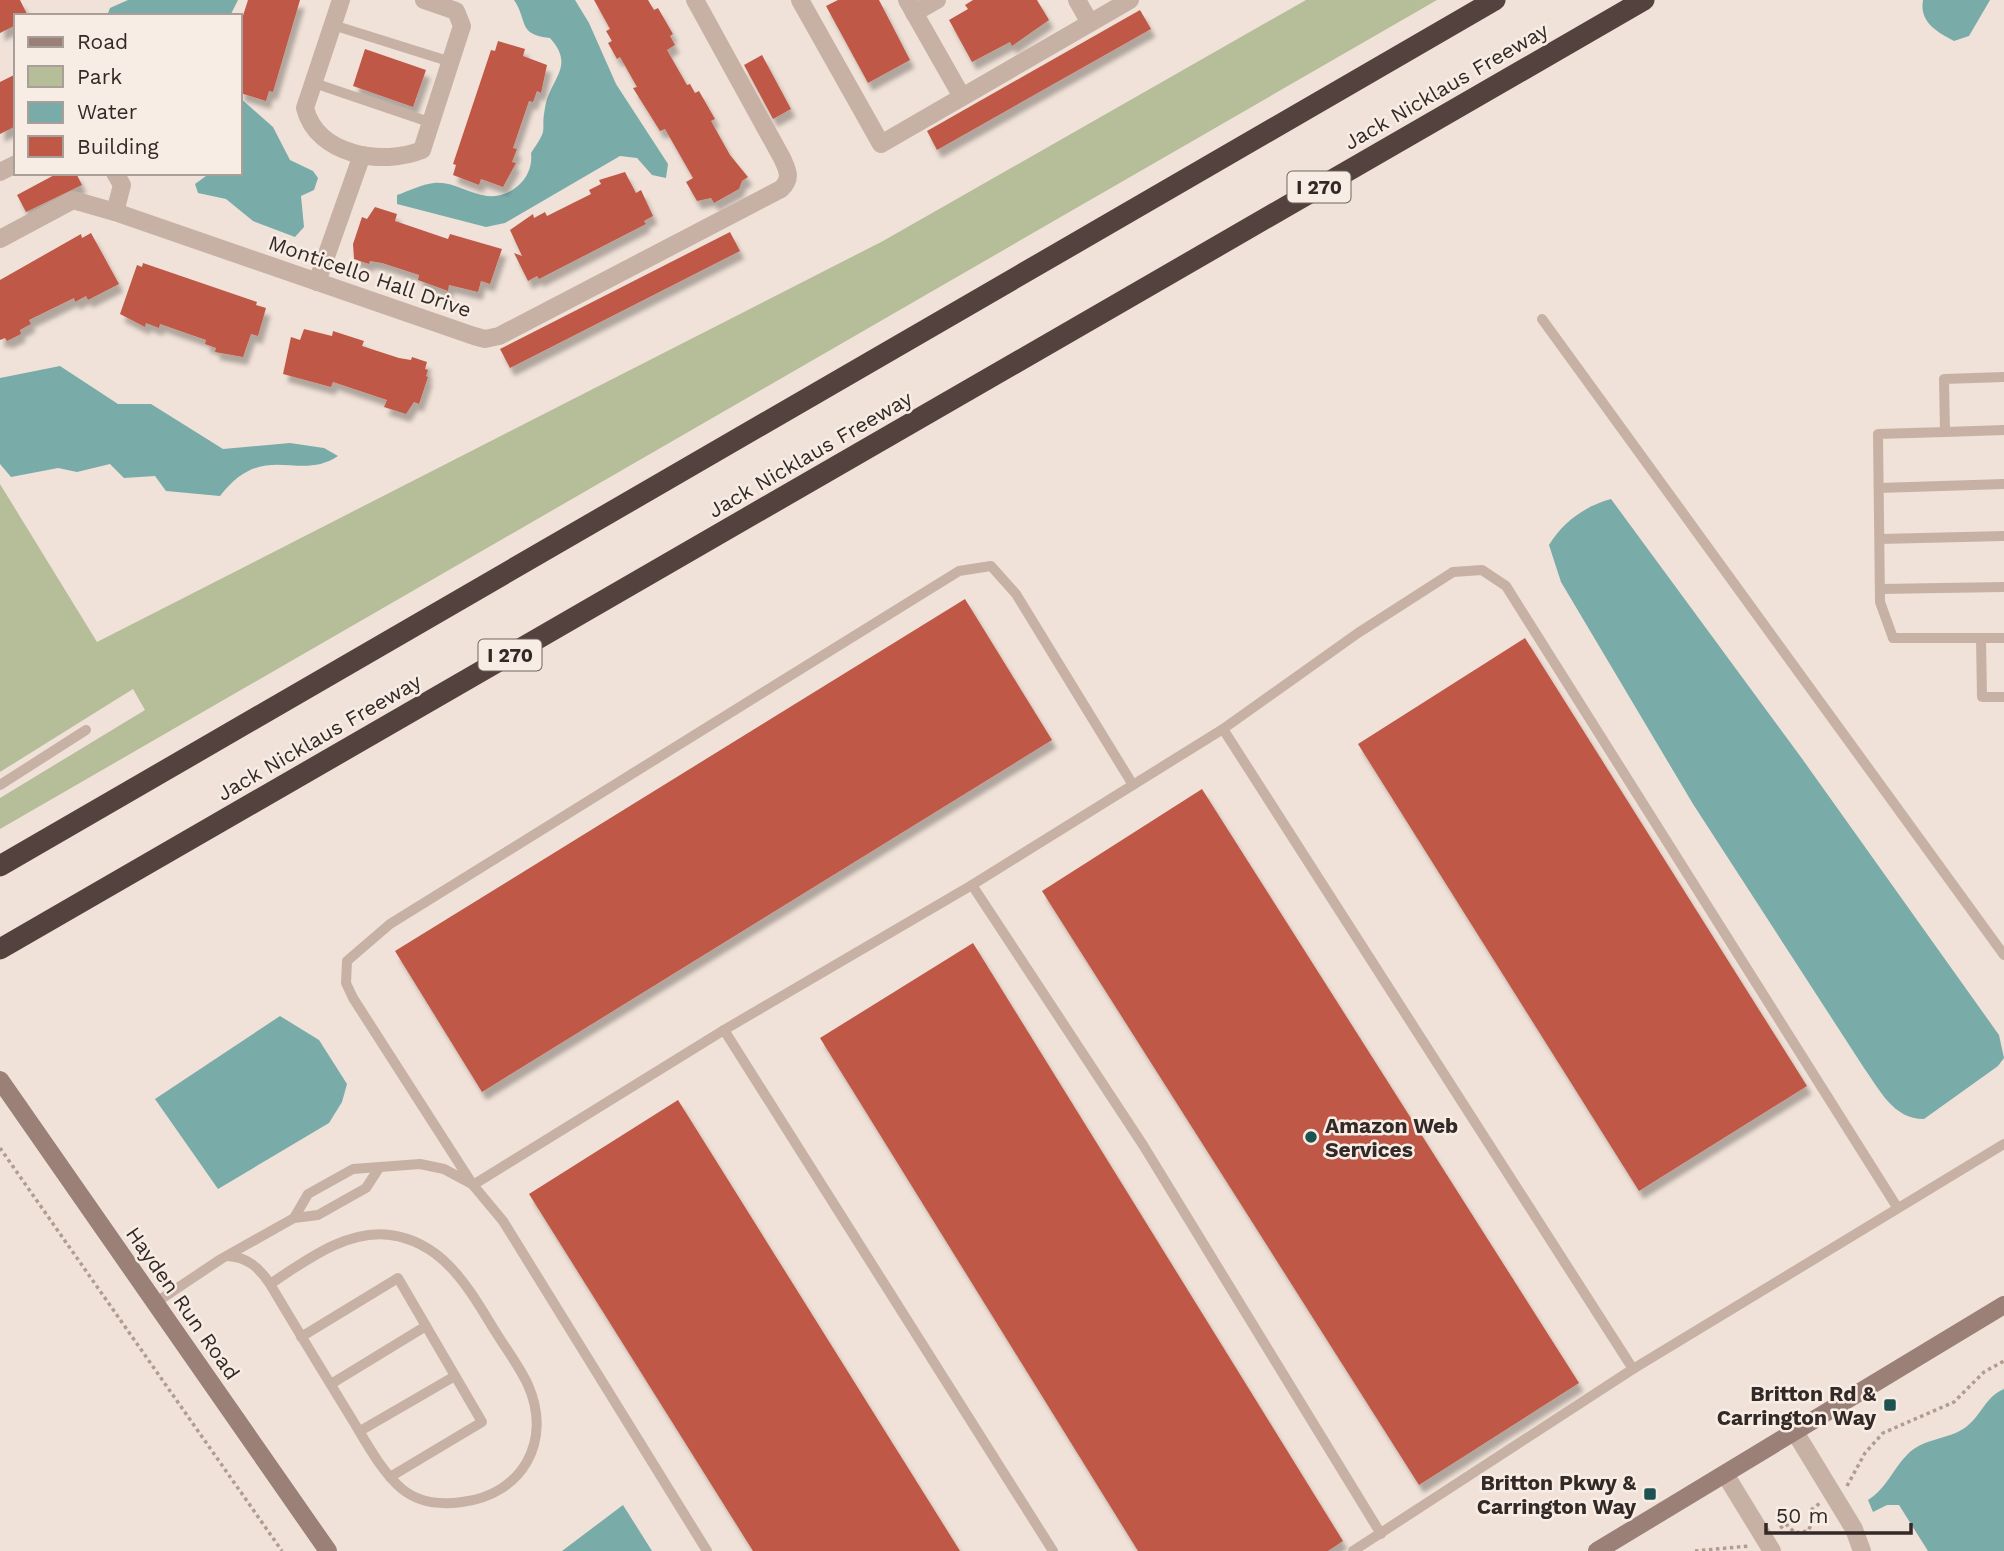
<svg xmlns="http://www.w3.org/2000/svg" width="2004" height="1551" font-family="'Work Sans',sans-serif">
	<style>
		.green { fill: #b5be99 }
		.water { fill: #79aba9 }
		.building { fill: #c05846; filter: url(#shadow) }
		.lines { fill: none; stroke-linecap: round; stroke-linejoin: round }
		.path { stroke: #b29b8f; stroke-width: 3.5; stroke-dasharray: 3.5 3.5; stroke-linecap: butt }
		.service { stroke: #c7b1a5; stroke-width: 10 }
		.minor { stroke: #c7b1a5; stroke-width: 18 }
		.secondary { stroke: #9a8077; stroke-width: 18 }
		.motorway { stroke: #53423d; stroke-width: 21 }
		.poi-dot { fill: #1e5251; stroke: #f8ede4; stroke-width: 2.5 }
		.labels { text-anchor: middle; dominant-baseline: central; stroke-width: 5; stroke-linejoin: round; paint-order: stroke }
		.shield { fill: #f8ede4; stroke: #6e645f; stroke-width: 2 }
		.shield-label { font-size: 19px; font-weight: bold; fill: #332926 }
		.street-label { font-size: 21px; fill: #332926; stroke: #f8ede4 }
		.poi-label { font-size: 21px; font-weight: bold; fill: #332926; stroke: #f8ede4; text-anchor: end }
	</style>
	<defs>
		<filter id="shadow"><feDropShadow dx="4.5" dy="8" stdDeviation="2" flood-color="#0004"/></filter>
	</defs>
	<rect width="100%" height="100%" fill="#f0e2d8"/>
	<path class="green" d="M 1306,0 L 1437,0 L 0,829 L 0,798 L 145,710 L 133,689 L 0,772 L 0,484 L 97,642 L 883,241 Z"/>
	<g class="water">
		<path d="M 128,0 L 238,0 L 230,16 L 107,16 L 110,8 Z"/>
		<path d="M 514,0 L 575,0 L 589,23 L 616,84 L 668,164 L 666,178 L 652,175 L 637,158 L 620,156 L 505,223 L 486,227 L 397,204 L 397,195 C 409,191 422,184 434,183 C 453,181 469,194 487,196 C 513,198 534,177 531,153 C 550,126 540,134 545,108 C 550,78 576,67 550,38 C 517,35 528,20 514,0 Z"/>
		<path d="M 1923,0 L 1990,0 L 1969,36 L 1954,41 C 1937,32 1919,22 1923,0 Z"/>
		<path d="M 240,98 L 273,127 L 290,160 L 313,171 L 318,178 L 314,190 L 301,196 L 304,227 L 295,237 L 253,221 L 226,199 L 198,193 L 195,184 L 210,173 L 240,173 Z"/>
		<path d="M 60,366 L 118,404 L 151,404 L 223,449 L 290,443 L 324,448 L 338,456 C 298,483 264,439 220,496 L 166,491 L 155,476 L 124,478 L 110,464 L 77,472 L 58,468 L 11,477 L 0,464 L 0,378 Z"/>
		<path d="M 1611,499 L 1803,760 L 1999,1035 L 2004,1058 L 1998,1066 L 1924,1119 C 1893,1119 1880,1090 1864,1068 L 1693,804 L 1561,582 L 1549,545 C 1563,522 1585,506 1611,499 Z"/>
		<path d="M 280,1016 L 319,1040 L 347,1084 L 342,1102 L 329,1123 L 218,1189 L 155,1099 Z"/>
		<path d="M 2004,1389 L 2004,1551 L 1928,1551 L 1899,1505 L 1887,1505 L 1873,1512 L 1868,1500 C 1887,1488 1892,1470 1907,1455 C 1922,1438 1949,1440 1966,1427 C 1981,1416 1986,1396 2004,1389 Z"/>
		<path d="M 623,1505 L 652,1551 L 562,1551 Z"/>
	</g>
	<g class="building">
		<path d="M 0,0 L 20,0 L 27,14 L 16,16 L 16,25 L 0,33 Z"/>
		<path d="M 248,0 L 300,0 L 273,92 L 269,91 L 266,101 L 240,93 L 240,25 Z"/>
		<path d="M 594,0 L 648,0 L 654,10 L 658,8 L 673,34 L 670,36 L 675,45 L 667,50 L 687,85 L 690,84 L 695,93 L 699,91 L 715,119 L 711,121 L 730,155 L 748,177 L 742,181 L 739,189 L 714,203 L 711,198 L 697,201 L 686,182 L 693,178 L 665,129 L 660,131 L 633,88 L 637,87 L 620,57 L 617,59 L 608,43 L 612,41 L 606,31 L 610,29 Z"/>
		<path d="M 838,0 L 879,0 L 910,60 L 868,83 L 826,6 Z"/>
		<path d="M 973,0 L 1037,0 L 1049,20 L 1012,46 L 1010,42 L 972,62 L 949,20 L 968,9 L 965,5 Z"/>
		<path d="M 1140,10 L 1151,29 L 937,150 L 927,131 Z"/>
		<path d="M 498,41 L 525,49 L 523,56 L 547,65 L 541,93 L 537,91 L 533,102 L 529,101 L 513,148 L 517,149 L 512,162 L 516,163 L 503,187 L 481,179 L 479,185 L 453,175 L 456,165 L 453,164 L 491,50 L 495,51 Z"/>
		<path d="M 365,49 L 426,70 L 413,107 L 353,86 Z"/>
		<path d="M 762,55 L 791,109 L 773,119 L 744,65 Z"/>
		<path d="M 16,74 L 16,126 L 0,134 L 0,82 Z"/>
		<path d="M 625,172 L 636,193 L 641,190 L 653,216 L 644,221 L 646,224 L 539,279 L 537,276 L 528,281 L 514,253 L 522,256 L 510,230 L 533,214 L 534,218 L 545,212 L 547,216 L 591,194 L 589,190 L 601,184 L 599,180 Z"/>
		<path d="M 58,173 L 76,173 L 82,185 L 26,212 L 17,195 Z"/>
		<path d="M 375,207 L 397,214 L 395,221 L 448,239 L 450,234 L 502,249 L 490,284 L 481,281 L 478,292 L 449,285 L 448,291 L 418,280 L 419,275 L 382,263 L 370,261 L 369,264 L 354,259 L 353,244 L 362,217 L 367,219 Z"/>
		<path d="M 730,232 L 740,251 L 510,368 L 500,349 Z"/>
		<path d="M 91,233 L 119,284 L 88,300 L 86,296 L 75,302 L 74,298 L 29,320 L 31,324 L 20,330 L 21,334 L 7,341 L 5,338 L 0,340 L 0,280 L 81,234 L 82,238 Z"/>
		<path d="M 143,263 L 257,302 L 256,305 L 266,308 L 258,336 L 251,334 L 243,357 L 215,352 L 216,348 L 205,344 L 206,340 L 160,324 L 159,328 L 146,323 L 145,327 L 120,314 L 137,265 L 142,267 Z"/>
		<path d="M 304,329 L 332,336 L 333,331 L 364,341 L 362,346 L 399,358 L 411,360 L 412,357 L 427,362 L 425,369 L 428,370 L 426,376 L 428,377 L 419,404 L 414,402 L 406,414 L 384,407 L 387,400 L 333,382 L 331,387 L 283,374 L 291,337 L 300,340 Z"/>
		<path d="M 965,599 L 1052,740 L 482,1092 L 395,951 Z"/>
		<path d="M 1525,638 L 1807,1086 L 1639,1191 L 1358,744 Z"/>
		<path d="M 1202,789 L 1579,1383 L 1419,1485 L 1042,891 Z"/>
		<path d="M 973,943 L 1343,1541 L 1328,1551 L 1138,1551 L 820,1038 Z"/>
		<path d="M 678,1100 L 960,1551 L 753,1551 L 529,1194 Z"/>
	</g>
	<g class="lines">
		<g class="path">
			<path d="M 0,1148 L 282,1551"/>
			<path d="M 1847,1486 L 1865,1453 L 1883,1433 L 1954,1402 L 1984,1372 L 2004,1361"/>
			<path d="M 1780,1528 L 1786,1524 L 1795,1533 L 1808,1531 L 1814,1519 L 1811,1510 L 1820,1503"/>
			<path d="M 1695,1551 L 1749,1546"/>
		</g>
		<g class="service">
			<path d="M 333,25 L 451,62"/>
			<path d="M 314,83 L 432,123"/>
			<path d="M 1542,319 L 2004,955"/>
			<path d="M 2004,377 L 1944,379 L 1945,432 L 1878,434 L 1880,602 L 1893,638 L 2004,638"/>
			<path d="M 1945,432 L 2004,430"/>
			<path d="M 1879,488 L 2004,484"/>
			<path d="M 1880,539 L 2004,536"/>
			<path d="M 1880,589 L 2004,587"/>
			<path d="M 1981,638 L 1982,697 L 2004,697"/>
			<path d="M 1223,729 L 1358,633 L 1453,572 L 1482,570 L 1506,586 L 1897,1207"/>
			<path d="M 0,785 L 86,730"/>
			<path d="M 972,885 L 1223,729 L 1633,1369"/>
			<path d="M 724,1030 L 972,885 L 1143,1145 L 1381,1534"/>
			<path d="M 473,1185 L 724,1030 L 1053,1551"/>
			<path d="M 294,1218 L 308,1194 L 353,1169 L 420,1164 L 444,1169 L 472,1184"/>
			<path d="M 227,1256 C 247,1257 259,1267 270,1284 C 296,1328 323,1372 350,1416 C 365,1440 380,1470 402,1489 C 419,1503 441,1505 462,1502 C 522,1495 553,1441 528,1385 C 520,1367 506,1349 495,1331 C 469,1289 444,1242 390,1235 C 346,1229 304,1262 270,1284"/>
			<path d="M 155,1303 L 221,1259 L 294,1218 L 318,1215 L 366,1188 L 379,1168"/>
			<path d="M 301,1337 L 398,1278 L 482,1422 L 390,1477"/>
			<path d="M 331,1384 L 426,1326"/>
			<path d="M 360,1431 L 455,1376"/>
			<path d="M 707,1551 L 503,1221 L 473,1185 L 353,998 L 346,983 L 347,961 L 390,924 L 959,571 L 991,566 L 1016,594 L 1133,785"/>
			<path d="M 1353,1551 L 1633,1369 L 2004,1144"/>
		</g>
		<g class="minor">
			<path d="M 341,0 L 305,108 C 317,156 383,166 422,150 L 462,26 L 456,11 L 424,0"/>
			<path d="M 800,0 L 881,144 L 1130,0"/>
			<path d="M 907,0 L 961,95"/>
			<path d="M 1077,0 L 1090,23"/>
			<path d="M 914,13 L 937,0"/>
			<path d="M 0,172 L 16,164"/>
			<path d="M 115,173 L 122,185 L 115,212 L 474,336 L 485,339 L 499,336 L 781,189 C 792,178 788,171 782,158 L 695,0"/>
			<path d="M 0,239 L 73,200 L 115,212"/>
			<path d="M 317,282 L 362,155"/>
			<path d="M 1795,1432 L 1854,1529 L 1862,1551"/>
			<path d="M 1725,1474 L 1772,1551"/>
		</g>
		<g class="secondary">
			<path d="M 0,1080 L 328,1551"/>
			<path d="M 1597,1551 L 2004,1305"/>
		</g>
		<g class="motorway">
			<path d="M 0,866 L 1495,0"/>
			<path d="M 0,949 L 1644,0"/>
		</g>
	</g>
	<g class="poi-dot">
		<circle cx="1311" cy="1137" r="7"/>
		<rect x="1883" y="1398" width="14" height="14" rx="3.5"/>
		<rect x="1643" y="1487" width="14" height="14" rx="3.5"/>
	</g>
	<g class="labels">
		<g class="shield">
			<rect x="1287.5" y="171.5" width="63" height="31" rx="5"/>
			<rect x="478.5" y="639.5" width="63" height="31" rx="5"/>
		</g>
		<g class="shield-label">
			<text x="1319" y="187">I 270</text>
			<text x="510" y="655">I 270</text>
		</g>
		<g class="street-label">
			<text transform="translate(1446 86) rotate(-30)">Jack Nicklaus Freeway</text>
			<text transform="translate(370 276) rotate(19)">Monticello Hall Drive</text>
			<text transform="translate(810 454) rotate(-30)">Jack Nicklaus Freeway</text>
			<text transform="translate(319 737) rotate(-30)">Jack Nicklaus Freeway</text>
			<text transform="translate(183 1303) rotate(55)">Hayden Run Road</text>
		</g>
		<g class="poi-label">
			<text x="1325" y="1125" text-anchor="start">Amazon Web<tspan x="1325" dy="24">Services</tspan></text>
			<text x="1876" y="1393">Britton Rd &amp;<tspan x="1876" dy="24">Carrington Way</tspan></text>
			<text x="1636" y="1482">Britton Pkwy &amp;<tspan x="1636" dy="24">Carrington Way</tspan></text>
		</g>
	</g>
	<rect x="14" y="14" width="228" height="161" fill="#f8ede4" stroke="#a99f98" stroke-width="2"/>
	<rect x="28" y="37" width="35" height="10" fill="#9a8077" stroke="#a99f98" stroke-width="2"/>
	<text x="77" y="49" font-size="21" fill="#332926">Road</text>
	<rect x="28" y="66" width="35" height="21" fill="#b5be99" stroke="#a99f98" stroke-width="2"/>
	<text x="77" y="84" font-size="21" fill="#332926">Park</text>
	<rect x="28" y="102" width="35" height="21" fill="#79aba9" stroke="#a99f98" stroke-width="2"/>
	<text x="77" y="119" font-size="21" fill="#332926">Water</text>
	<rect x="28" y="136" width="35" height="21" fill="#c05846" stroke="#a99f98" stroke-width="2"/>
	<text x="77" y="154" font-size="21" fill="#332926">Building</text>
	<path d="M1766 1523v10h145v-10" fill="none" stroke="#332926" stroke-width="3.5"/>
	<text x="1776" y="1523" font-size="21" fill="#332926" stroke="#f8ede4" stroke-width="5" paint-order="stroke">50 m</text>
</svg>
